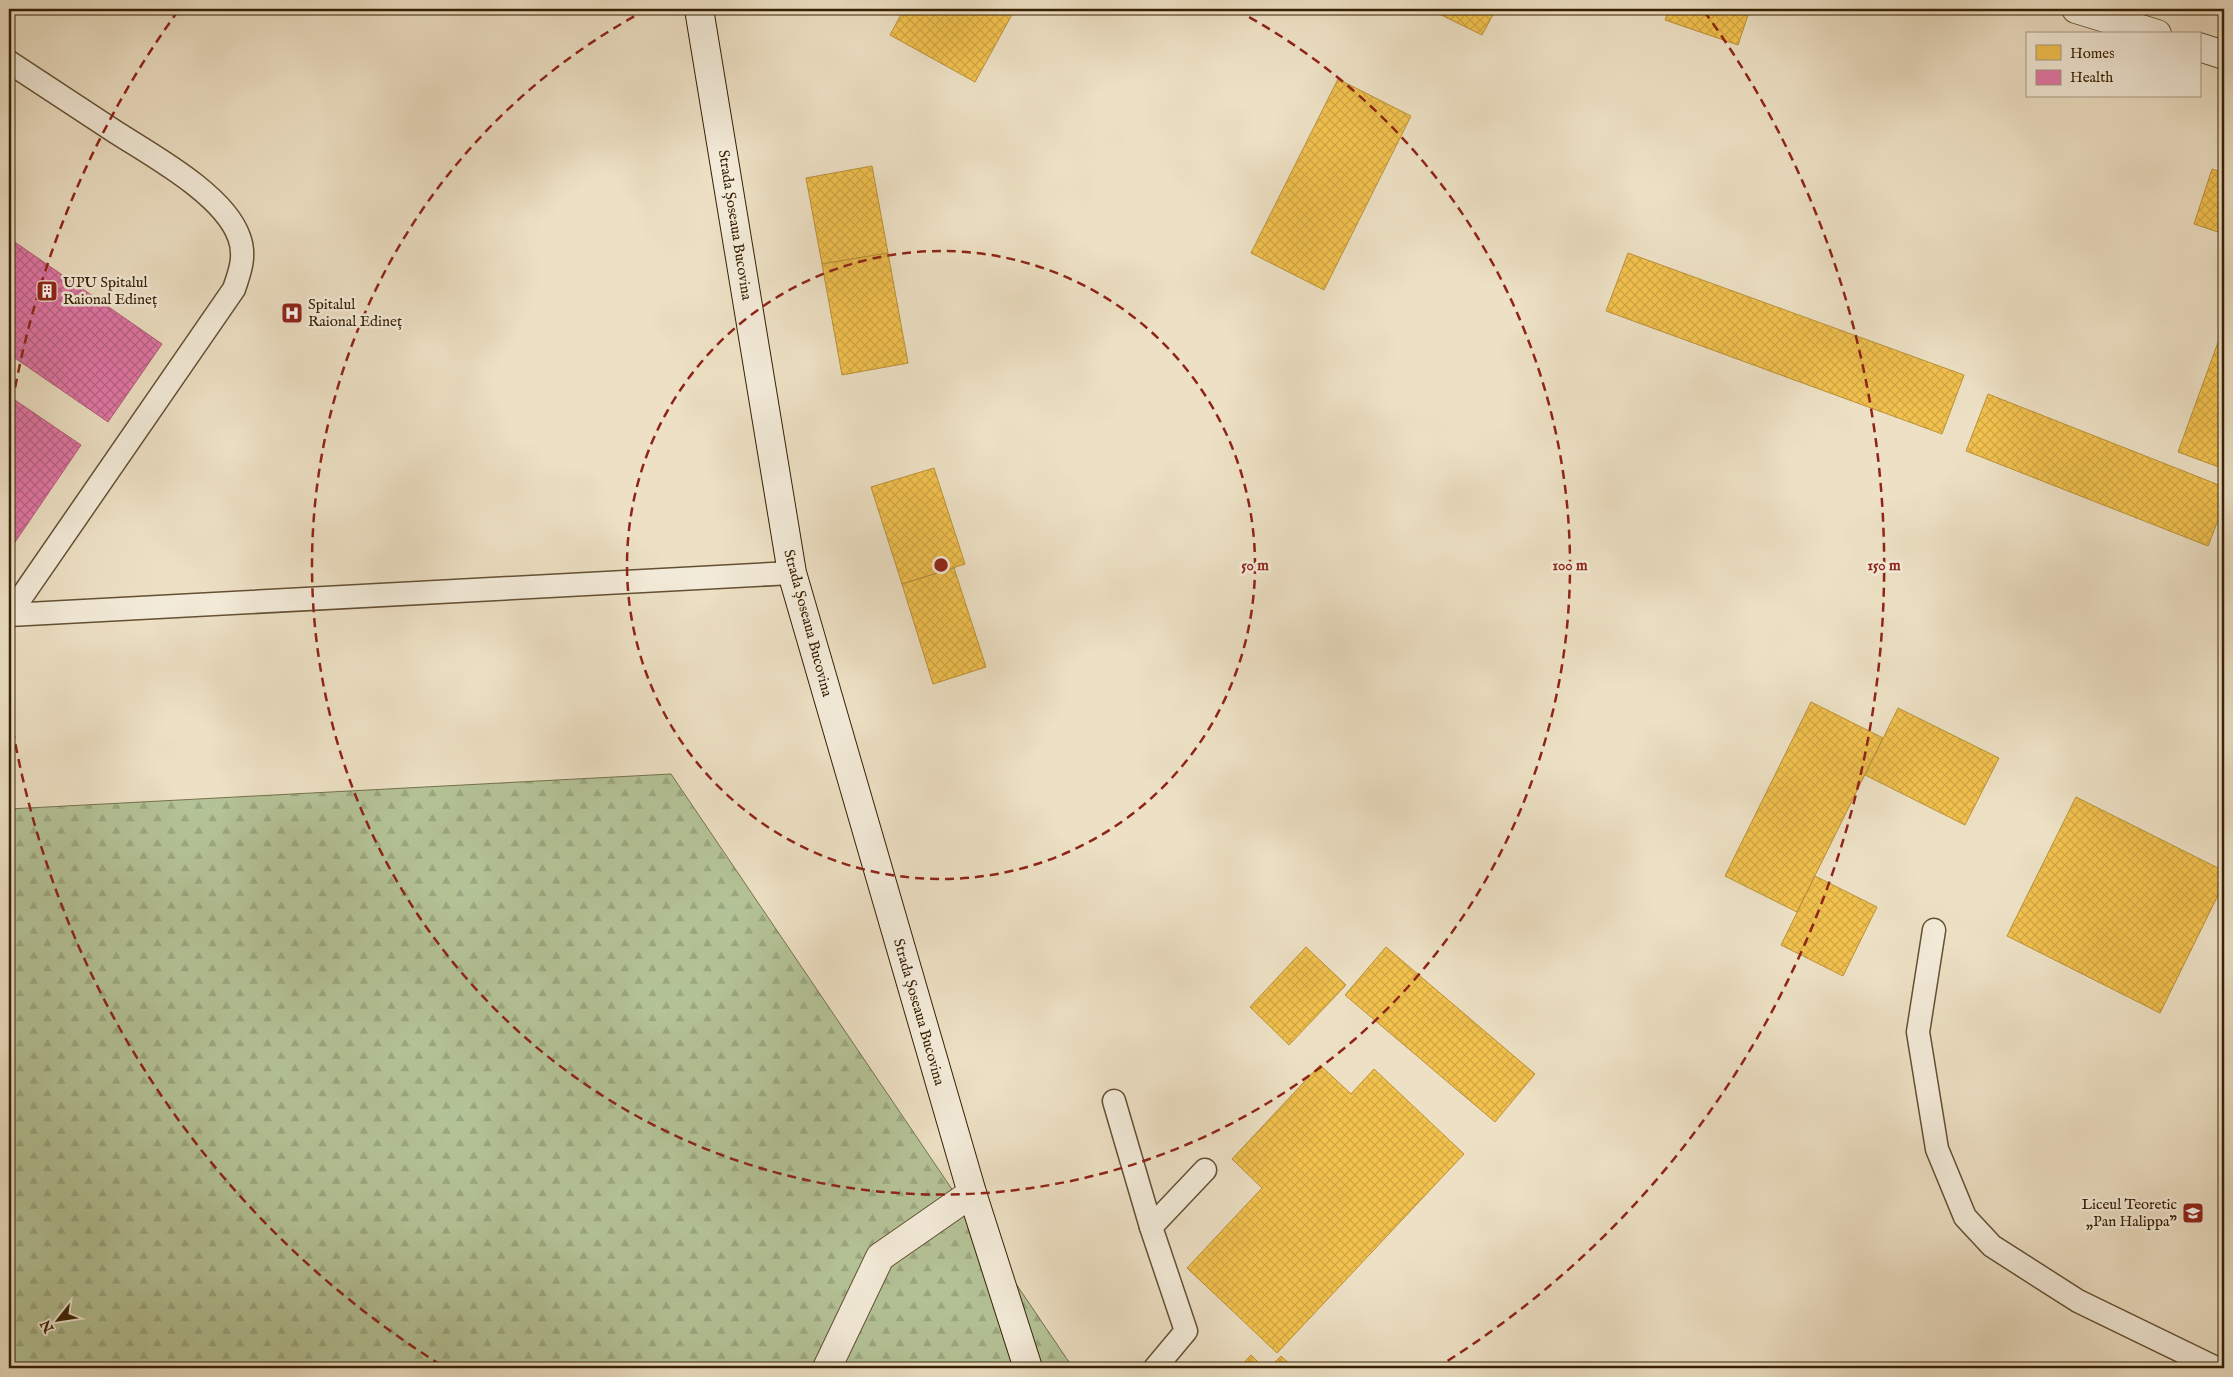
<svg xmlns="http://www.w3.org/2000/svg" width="2233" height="1377" font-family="'IM FELL English',serif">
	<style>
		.forest { fill: url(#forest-firs); stroke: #75724d }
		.homes { fill: url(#homes-cross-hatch); stroke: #ba9138 }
		.health { fill: url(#health-cross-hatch); stroke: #af5d76 }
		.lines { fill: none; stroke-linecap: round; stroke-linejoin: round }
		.lane-casing { stroke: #645033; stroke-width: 25 }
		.street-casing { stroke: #645033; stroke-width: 30 }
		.secondary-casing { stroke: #362003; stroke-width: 30 }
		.lane { stroke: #f3ebd9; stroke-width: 22 }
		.street { stroke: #f3ebd9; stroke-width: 28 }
		.secondary { stroke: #f3ebd9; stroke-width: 28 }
		.ring { fill: none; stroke: #8f2418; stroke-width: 2.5; stroke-dasharray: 9 6 }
		.labels { text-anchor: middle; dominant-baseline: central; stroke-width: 5; stroke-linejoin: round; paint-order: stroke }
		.street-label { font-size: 15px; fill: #362003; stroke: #f3ebd9 }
		.poi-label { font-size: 15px; fill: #362003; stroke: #f3ebd9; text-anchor: start }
		.centre { fill: #8f2418; stroke: #f3ebd9; stroke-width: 2.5 }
		.ring-label { font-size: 15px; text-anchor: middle; font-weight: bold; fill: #8f2418; stroke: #f3ebd9; stroke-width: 5; stroke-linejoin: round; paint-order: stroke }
	</style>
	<defs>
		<pattern id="forest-firs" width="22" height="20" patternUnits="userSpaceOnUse" patternTransform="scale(1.25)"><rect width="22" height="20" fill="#b4c397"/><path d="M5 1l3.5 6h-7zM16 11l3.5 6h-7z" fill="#9ba780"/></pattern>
		<pattern id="homes-cross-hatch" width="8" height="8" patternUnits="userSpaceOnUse" patternTransform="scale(1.25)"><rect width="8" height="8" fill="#f2c14e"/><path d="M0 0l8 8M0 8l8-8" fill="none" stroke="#d0a642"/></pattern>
		<pattern id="health-cross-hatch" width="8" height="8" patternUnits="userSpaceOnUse" patternTransform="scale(1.25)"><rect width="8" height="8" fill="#e377a8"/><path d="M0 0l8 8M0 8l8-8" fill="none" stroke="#b96187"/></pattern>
	</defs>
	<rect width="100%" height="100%" fill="#ede0c4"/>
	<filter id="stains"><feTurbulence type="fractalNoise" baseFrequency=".004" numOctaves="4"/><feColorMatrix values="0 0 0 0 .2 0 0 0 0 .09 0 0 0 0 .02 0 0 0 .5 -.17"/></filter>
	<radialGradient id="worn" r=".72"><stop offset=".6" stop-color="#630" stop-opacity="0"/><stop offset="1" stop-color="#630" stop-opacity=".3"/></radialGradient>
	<path class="forest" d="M 671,774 L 1073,1368 L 9,1368 L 9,809 Z"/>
	<g class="homes">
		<path d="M 904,9 L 1015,9 L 975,82 L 890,35 Z"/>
		<path d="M 1429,9 L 1496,9 L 1482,35 Z"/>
		<path d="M 1669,9 L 1750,9 L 1738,45 L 1665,20 Z"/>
		<path d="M 1338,79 L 1411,116 L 1324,290 L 1251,253 Z"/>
		<path d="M 872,166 L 888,253 L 822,264 L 806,178 Z"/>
		<path d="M 2212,169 L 2224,173 L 2224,234 L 2194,224 Z"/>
		<path d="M 888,253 L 908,363 L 842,375 L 822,264 Z"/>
		<path d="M 1628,253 L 1964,375 L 1942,434 L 1606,311 Z"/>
		<path d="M 2224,326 L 2224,469 L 2178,452 Z"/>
		<path d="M 1988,394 L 2224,487 L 2224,505 L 2208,546 L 1966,451 Z"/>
		<path d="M 934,468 L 965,564 L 902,584 L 871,487 Z"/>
		<path d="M 954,568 L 986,667 L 933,684 L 902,584 Z"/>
		<path d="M 1811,702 L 1883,738 L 1797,912 L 1725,876 Z"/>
		<path d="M 1898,708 L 1999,758 L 1965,825 L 1865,775 Z"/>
		<path d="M 2076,797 L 2224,871 L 2224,883 L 2160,1013 L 2007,936 Z"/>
		<path d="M 1815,876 L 1877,907 L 1843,976 L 1781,945 Z"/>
		<path d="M 1306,947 L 1346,985 L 1289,1045 L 1250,1007 Z"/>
		<path d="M 1386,947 L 1535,1074 L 1495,1122 L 1345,995 Z"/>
		<path d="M 1320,1065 L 1351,1094 L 1374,1069 L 1464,1154 L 1277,1353 L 1187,1268 L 1262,1188 L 1232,1159 Z"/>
		<path d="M 1251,1355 L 1264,1368 L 1239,1368 Z"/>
		<path d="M 1281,1356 L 1294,1368 L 1269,1368 Z"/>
	</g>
	<g class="health">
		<path d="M 9,238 L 162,344 L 108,422 L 9,354 Z"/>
		<path d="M 9,396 L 81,445 L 9,551 Z"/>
	</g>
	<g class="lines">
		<g class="lane-casing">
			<g id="lane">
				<path d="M 9,62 C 44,85 79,108 114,131 C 151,155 224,194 239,237 C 246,255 240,272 234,289 L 9,615"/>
				<path d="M 9,615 L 792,573"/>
				<path d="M 1934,930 L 1918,1032 L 1937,1149 L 1965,1217 L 1992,1246 L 2078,1301 L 2216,1368"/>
				<path d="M 1114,1101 L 1151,1227"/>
				<path d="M 1155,1368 L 1186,1331 L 1151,1227 L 1205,1170"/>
			</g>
		</g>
		<g class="street-casing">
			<g id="street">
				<path d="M 2076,9 L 2157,34"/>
				<path d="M 2199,47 L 2224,55"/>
				<path d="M 827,1368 L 880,1257 L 972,1193"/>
			</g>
		</g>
		<g class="secondary-casing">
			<path id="secondary" d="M 699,9 L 792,573 L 972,1193 L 1028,1368"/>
		</g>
		<use href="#lane" class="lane"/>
		<use href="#street" class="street"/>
		<use href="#secondary" class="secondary"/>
	</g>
	<g class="ring">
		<circle cx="941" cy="565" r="314"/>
		<path d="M1236 10A629 629 0 1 1 646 10"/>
		<path d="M441 1365A943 943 0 0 1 10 713M10 417A943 943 0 0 1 178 11M1704 11A943 943 0 0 1 1441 1365"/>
	</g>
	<defs>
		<g id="building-square" transform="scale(1.125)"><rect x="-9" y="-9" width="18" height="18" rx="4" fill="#8f2418" stroke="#f3ebd9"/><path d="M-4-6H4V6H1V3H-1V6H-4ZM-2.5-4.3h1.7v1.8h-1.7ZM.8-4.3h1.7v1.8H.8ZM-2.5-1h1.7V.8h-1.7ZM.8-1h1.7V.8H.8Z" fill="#fff"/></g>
		<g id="hospital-square" transform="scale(1.125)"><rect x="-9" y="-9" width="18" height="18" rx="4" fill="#8f2418" stroke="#f3ebd9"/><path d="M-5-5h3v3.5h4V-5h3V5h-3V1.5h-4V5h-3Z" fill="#fff"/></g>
		<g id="school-square" transform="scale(1.125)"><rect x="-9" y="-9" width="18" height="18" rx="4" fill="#8f2418" stroke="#f3ebd9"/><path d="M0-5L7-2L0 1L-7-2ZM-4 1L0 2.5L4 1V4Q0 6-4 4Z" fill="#fff"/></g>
	</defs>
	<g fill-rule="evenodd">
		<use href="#building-square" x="47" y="291"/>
		<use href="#hospital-square" x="292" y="313"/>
		<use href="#school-square" x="2193" y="1213"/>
	</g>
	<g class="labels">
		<g class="street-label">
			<text transform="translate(735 225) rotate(81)">Strada Șoseaua Bucovina</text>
			<text transform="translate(808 623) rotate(75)">Strada Șoseaua Bucovina</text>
			<text transform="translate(919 1012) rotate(74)">Strada Șoseaua Bucovina</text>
		</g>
		<g class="poi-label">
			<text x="63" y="282">UPU Spitalul<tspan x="63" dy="17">Raional Edineț</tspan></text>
			<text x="308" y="304">Spitalul<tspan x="308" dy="17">Raional Edineț</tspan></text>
			<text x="2177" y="1204" text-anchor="end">Liceul Teoretic<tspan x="2177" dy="17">„Pan Halippa”</tspan></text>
		</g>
	</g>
	<circle cx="941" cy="565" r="8" class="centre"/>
	<g class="ring-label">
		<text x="1255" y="570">50 m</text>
		<text x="1570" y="570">100 m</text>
		<text x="1884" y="570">150 m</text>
	</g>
	<rect width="2233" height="1377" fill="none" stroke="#ede0c4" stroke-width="30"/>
	<rect x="10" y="10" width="2213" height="1357" fill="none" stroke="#362003" stroke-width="2.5"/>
	<rect x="15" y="15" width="2203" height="1347" fill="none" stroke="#362003"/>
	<rect x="2026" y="32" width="175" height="65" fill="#f3ebd9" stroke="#a79a83"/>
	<rect x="2036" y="45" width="25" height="15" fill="#f2c14e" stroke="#a79a83"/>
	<text x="2070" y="58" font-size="15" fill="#362003">Homes</text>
	<rect x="2036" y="70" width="25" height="15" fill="#e377a8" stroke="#a79a83"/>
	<text x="2070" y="82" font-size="15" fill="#362003">Health</text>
	<g transform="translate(58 1320) rotate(240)" stroke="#f3ebd9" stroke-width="4" paint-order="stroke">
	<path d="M0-4L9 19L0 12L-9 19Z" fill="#362003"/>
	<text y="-8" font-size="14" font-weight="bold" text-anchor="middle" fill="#362003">N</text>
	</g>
	<rect width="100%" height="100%" filter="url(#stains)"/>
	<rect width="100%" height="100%" fill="url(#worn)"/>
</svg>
